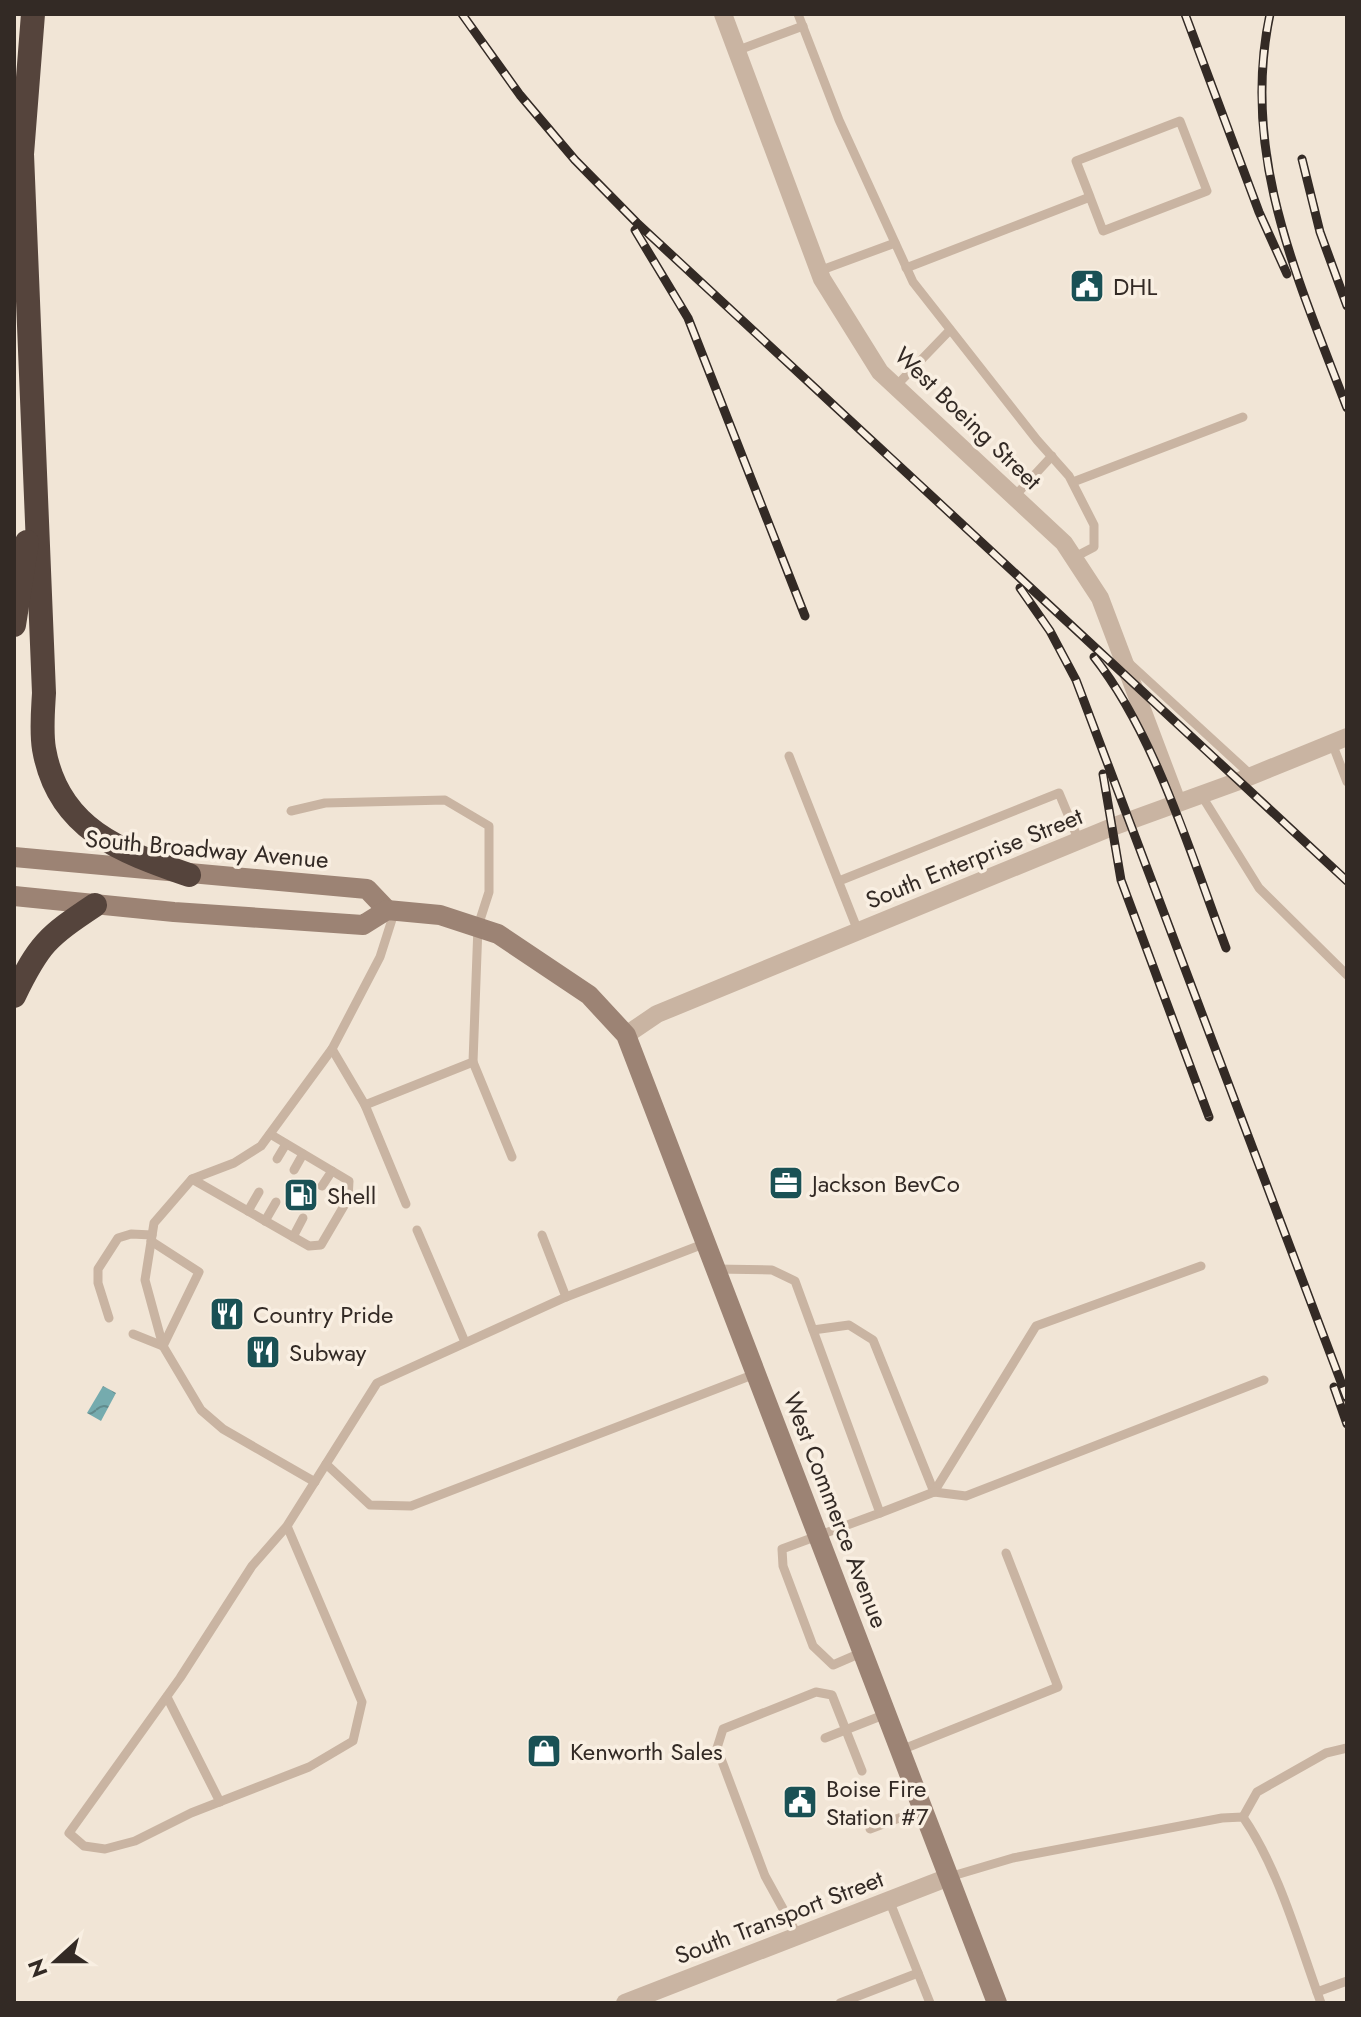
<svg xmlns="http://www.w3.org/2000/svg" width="1361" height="2017" font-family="Jost,sans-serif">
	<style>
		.water { fill: url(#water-waves) }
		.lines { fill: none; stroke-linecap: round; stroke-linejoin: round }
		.lane { stroke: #c9b4a2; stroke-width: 9 }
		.street { stroke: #c9b4a2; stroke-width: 18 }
		.secondary { stroke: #9c8374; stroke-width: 20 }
		.highway { stroke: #55443c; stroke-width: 24 }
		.rail-casing { stroke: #332a25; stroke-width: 9 }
		.rail { stroke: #f9efe2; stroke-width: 6; stroke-dasharray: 18; stroke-linecap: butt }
		.labels { text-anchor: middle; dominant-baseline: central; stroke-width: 7; stroke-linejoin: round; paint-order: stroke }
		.poi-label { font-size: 24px; fill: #332a25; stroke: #f9efe2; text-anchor: start }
		.street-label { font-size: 24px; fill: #332a25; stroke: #f9efe2 }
	</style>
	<defs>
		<pattern id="water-waves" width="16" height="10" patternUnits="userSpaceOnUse" patternTransform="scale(2)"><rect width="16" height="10" fill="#75abae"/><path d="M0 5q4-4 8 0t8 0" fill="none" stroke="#618b8d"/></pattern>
	</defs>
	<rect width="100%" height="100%" fill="#f1e5d6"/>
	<path class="water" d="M 103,1386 L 116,1393 L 101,1421 L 87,1413 Z"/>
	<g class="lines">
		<g class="lane">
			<path d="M 798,14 L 839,120 L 913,282 L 1037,440 L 1069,476 L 1094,525 L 1094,547 L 1073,558"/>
			<path d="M 736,51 L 803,26"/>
			<path d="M 906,268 L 1090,197 L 1103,231 L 1207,191 L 1180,121 L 1076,161 L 1090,197"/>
			<path d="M 819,271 L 895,243"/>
			<path d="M 896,386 L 950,330"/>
			<path d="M 1073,482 L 1243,417"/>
			<path d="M 1014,497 L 1052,456"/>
			<path d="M 1130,664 L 1251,775"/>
			<path d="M 1332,743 L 1347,782"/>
			<path d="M 789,756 L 858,931"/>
			<path d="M 1200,793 L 1259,888 L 1347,975"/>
			<path d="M 291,811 L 325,803 L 445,800 L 489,826 L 489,892 L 478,926 L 473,1062 L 365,1105"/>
			<path d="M 839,881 L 1059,793 L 1079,841"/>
			<path d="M 332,1049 L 365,1105 L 406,1204"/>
			<path d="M 473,1062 L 512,1157"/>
			<path d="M 277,1159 L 286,1144"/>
			<path d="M 294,1170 L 303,1154"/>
			<path d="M 192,1179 L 309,1246 L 321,1245 L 348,1199 L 349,1181 L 270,1134"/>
			<path d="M 322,1186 L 332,1171"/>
			<path d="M 248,1211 L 259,1192"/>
			<path d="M 265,1221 L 276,1202"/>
			<path d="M 417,1230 L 465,1342"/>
			<path d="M 542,1235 L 566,1297"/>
			<path d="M 293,1237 L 303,1218"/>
			<path d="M 151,1241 L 199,1272 L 163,1346"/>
			<path d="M 715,1269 L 772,1270 L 795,1281 L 880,1513 L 782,1549 L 783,1566 L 813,1646 L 833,1665 L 863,1652"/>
			<path d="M 109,1318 L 98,1283 L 98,1269 L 118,1238 L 131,1234 L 152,1235"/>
			<path d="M 813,1330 L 849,1325 L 873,1340 L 934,1492"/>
			<path d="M 133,1334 L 163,1346"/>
			<path d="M 326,1464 L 370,1505 L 411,1506 L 755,1374"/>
			<path d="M 315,1482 L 223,1429 L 201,1410 L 163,1346 L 145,1280 L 154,1223 L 192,1179 L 234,1163 L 261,1146 L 332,1049 L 380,957 L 395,910"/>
			<path d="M 934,1492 L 1036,1326 L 1201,1266"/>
			<path d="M 880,1513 L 934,1492 L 966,1496 L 1264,1380"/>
			<path d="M 287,1526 L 362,1702 L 353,1741 L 309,1767 L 191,1813 L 135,1841 L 105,1849 L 84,1846 L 69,1833 L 180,1678 L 252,1566 L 287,1526 L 377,1383 L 566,1297 L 706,1243"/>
			<path d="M 167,1697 L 220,1802"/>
			<path d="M 825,1738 L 886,1714"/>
			<path d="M 901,1750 L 1058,1687 L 1006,1553"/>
			<path d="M 1243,1817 L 1257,1792 L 1326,1753 L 1347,1748"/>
			<path d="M 870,1829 L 923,1809"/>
			<path d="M 949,1877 L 1013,1858 L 1222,1818 L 1243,1817 C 1279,1869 1299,1943 1321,2003"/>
			<path d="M 889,1900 L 930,2003"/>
			<path d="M 798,1936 L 765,1876 L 717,1748 L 723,1729 L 816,1692 L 832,1695 L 862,1771"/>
			<path d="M 1317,1992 L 1347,1981"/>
			<path d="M 840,2003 L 918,1973"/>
		</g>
		<g class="street">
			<path d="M 723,14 L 822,279 L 880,372 L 1064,543 L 1100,598 L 1177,802"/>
			<path d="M 626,1035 L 657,1014 L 1112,827 L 1239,781 L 1347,737"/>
			<path d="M 625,2003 L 949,1877"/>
		</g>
		<g class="secondary">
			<path d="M 14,857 L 367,889 L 387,910"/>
			<path d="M 14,896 L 174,912 L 363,925 L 387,910 L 440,915 L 498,934 L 589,995 L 626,1035 L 997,2003"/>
		</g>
		<g class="highway">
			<path d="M 33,14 L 22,154 L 44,693 C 43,711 41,731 44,749 C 58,829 120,851 189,875"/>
			<path d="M 14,625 L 27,542"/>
			<path d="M 14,996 C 39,944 47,937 95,905"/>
		</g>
		<g class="rail-casing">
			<g id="rail">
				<path d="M 462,14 L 520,95 L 575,160 L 637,223 L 1347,881"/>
				<path d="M 1185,14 L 1259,212 L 1287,274"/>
				<path d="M 1270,14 C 1240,155 1298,279 1347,408"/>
				<path d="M 1302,159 L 1320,232 L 1347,306"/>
				<path d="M 635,230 L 688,318 L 805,616"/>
				<path d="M 1020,588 L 1050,631 L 1076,680 L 1347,1398"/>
				<path d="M 1094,657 C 1155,734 1191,855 1226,948"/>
				<path d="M 1103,774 L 1121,880 L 1209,1117"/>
				<path d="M 1334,1387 L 1347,1424"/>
			</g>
		</g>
		<use href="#rail" class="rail"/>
	</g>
	<defs>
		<g id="civic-square" transform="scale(1.8)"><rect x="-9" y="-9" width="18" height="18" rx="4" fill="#1a5155" stroke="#f9efe2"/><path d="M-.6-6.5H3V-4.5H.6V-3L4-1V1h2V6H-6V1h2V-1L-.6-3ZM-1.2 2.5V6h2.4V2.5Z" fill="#fff"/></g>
		<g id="office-square" transform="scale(1.8)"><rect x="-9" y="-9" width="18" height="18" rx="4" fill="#1a5155" stroke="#f9efe2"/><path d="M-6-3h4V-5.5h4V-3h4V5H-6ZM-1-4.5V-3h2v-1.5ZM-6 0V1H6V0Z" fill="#fff"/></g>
		<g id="fuel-square" transform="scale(1.8)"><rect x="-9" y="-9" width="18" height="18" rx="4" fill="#1a5155" stroke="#f9efe2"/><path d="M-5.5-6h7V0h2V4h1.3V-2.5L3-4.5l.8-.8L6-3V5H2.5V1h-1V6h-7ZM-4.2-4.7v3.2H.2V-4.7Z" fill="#fff"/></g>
		<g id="restaurant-square" transform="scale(1.8)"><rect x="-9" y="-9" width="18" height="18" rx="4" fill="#1a5155" stroke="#f9efe2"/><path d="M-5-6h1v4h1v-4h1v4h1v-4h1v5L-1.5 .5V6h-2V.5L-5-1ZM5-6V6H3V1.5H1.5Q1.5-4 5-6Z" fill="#fff"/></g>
		<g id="shop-square" transform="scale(1.8)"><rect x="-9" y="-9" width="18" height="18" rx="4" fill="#1a5155" stroke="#f9efe2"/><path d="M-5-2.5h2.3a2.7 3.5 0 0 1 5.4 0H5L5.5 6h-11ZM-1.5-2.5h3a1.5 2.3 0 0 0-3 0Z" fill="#fff"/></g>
	</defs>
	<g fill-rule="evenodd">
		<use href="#civic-square" x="1087" y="286"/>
		<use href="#office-square" x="786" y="1183"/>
		<use href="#fuel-square" x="301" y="1195"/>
		<use href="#restaurant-square" x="227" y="1314"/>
		<use href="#restaurant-square" x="263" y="1352"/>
		<use href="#shop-square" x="544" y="1751"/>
		<use href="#civic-square" x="800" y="1802"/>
	</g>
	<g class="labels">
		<g class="poi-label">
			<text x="1113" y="286">DHL</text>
			<text x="812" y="1183">Jackson BevCo</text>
			<text x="327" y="1195">Shell</text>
			<text x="253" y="1314">Country Pride</text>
			<text x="289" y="1352">Subway</text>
			<text x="570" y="1751">Kenworth Sales</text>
			<text x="826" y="1788">Boise Fire<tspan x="826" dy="28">Station #7</tspan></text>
		</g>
		<g class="street-label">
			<text transform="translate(968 418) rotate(44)">West Boeing Street</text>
			<text transform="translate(207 849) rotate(5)">South Broadway Avenue</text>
			<text transform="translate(974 858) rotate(-22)">South Enterprise Street</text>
			<text transform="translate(836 1510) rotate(69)">West Commerce Avenue</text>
			<text transform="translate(779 1917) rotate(-21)">South Transport Street</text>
		</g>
	</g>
	<rect width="1361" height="2017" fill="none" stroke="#332a25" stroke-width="32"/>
	<g transform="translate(56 1961) rotate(249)" stroke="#f9efe2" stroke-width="6" paint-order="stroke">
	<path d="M0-6L14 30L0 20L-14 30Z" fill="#332a25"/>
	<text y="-12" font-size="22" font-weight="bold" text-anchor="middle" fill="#332a25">N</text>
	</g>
</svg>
